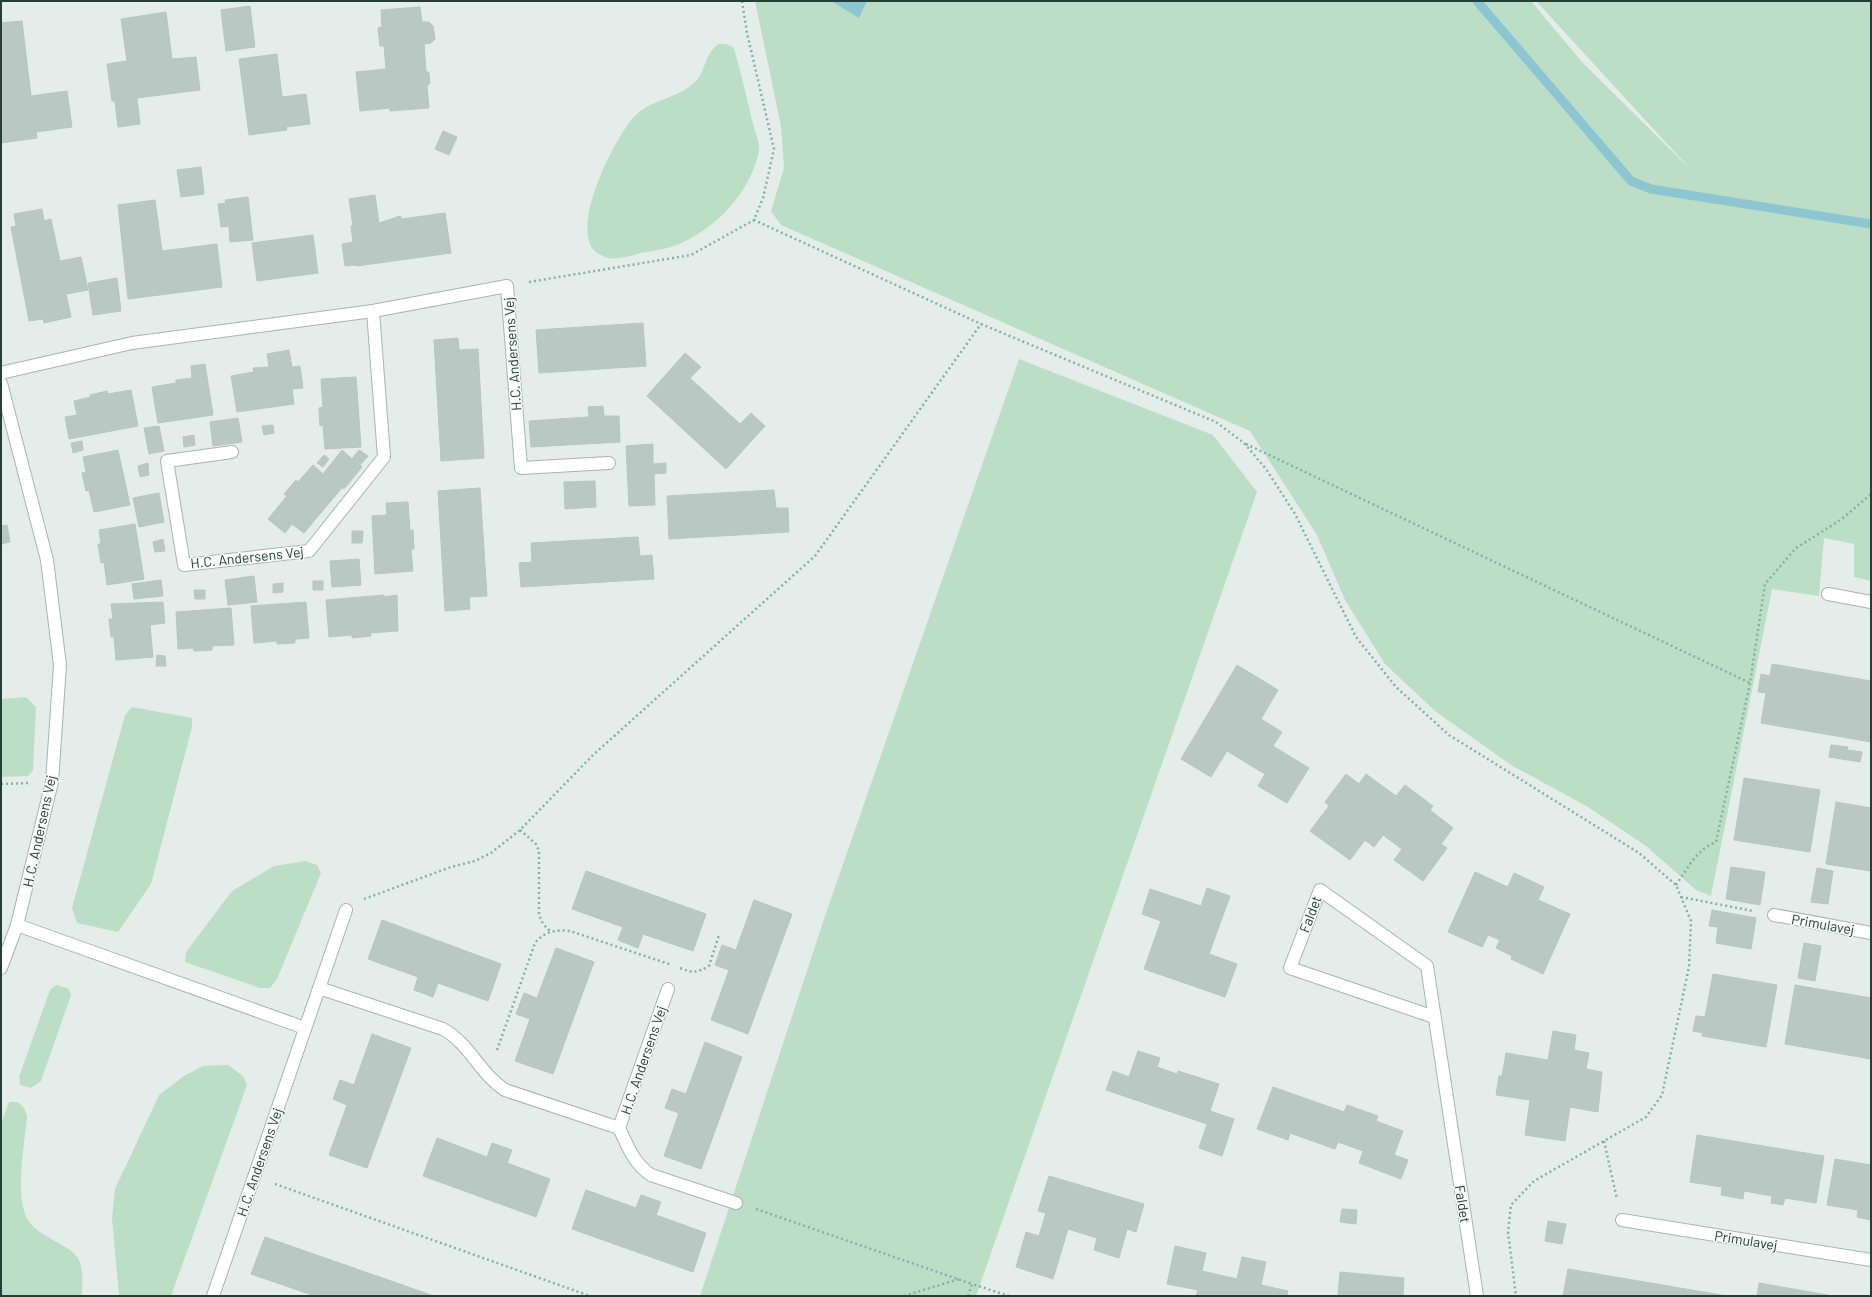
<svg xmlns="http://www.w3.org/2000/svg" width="1872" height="1297" font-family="Barlow,sans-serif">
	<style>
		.green { fill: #bddec6 }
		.water { fill: #8dc6d1 }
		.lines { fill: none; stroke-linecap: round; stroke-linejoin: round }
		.stream { stroke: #8dc6d1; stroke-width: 9 }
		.building { fill: #b9c8c2; stroke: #b6c7c0 }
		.service-casing { stroke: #a6b5b0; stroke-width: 14 }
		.minor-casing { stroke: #a6b5b0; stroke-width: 14 }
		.path { stroke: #85b0a3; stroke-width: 2.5; stroke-dasharray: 2 3; stroke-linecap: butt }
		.service { stroke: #fff; stroke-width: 12 }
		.minor { stroke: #fff; stroke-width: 12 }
		.labels { text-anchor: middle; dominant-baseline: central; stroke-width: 3; stroke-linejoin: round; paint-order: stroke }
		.street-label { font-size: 14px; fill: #233f38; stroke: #f5faf7 }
	</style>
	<rect width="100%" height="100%" fill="#e4ede9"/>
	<g class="green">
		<path d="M 755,1 L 1531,1 L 1583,63 L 1692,171 L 1536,1 L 1871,1 L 1871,581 L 1854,577 L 1854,544 L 1824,538 L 1819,596 L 1772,589 L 1711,896 L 1696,890 L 1646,846 L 1588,807 L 1511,765 L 1435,711 L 1385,664 L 1345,600 L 1317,535 L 1250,431 L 781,225 L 771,211 L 784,168 L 781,126 Z"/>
		<path d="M 718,44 L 726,44 L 734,48 C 741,73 747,99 753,124 C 755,132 760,143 759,151 C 750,193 716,229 677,245 C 666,249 653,251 641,253 C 631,256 615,261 605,257 C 601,255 596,253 593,249 C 572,222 614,140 633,118 C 649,99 680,99 697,80 C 706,69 704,56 718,44 Z"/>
		<path d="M 1019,359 L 1213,435 L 1257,492 L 976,1296 L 700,1296 L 826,913 Z"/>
		<path d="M 26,697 L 36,707 L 33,770 L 28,776 L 1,777 L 1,699 Z"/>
		<path d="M 132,707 L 192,718 L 192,727 L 151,884 L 118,932 L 77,923 L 72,908 L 125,715 Z"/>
		<path d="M 306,861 L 317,865 L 321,873 L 277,979 L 270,988 L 260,988 L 185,962 L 186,952 L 232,891 L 274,866 Z"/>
		<path d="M 56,985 L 68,988 L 71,995 L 41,1081 L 31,1088 L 20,1085 L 19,1077 L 50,990 Z"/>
		<path d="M 228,1065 L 243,1076 L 247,1085 L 171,1296 L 119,1296 L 112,1218 L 115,1189 L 159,1095 L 184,1076 L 203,1066 Z"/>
		<path d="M 9,1102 L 18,1102 L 24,1108 L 27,1116 C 25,1143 15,1192 26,1216 C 35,1238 71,1243 79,1260 C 84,1270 82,1285 82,1296 L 1,1296 L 1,1123 Z"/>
	</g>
	<path class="water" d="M 831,1 L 867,1 L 859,18 Z"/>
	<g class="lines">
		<path class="stream" d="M 1477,1 L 1631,181 L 1651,189 L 1871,224"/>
	</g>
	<g class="building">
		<path d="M 250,6 L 255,47 L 226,51 L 221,10 Z"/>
		<path d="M 420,7 L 422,22 L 429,22 L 433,26 L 435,39 L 431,43 L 424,44 L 426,71 L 429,73 L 430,83 L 427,86 L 429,108 L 390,111 L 390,108 L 360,111 L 356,72 L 386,69 L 384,46 L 380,46 L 378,28 L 382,27 L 381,10 Z"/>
		<path d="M 166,12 L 172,59 L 196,57 L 200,90 L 137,98 L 140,124 L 118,127 L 115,101 L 112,101 L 107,64 L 127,61 L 121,19 Z"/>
		<path d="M 22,21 L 31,96 L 67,91 L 72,127 L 36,132 L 37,138 L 1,143 L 1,23 Z"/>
		<path d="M 277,54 L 282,97 L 306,94 L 310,124 L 286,127 L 287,130 L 249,135 L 239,59 Z"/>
		<path d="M 443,131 L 457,137 L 449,155 L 435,149 Z"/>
		<path d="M 201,167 L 204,194 L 181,197 L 177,170 Z"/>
		<path d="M 375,195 L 379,223 L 400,216 L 402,219 L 445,213 L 451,253 L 357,266 L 356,265 L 345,266 L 342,244 L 353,242 L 351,226 L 353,226 L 349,199 Z"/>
		<path d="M 248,197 L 253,240 L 230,242 L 229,226 L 221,227 L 218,204 L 226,203 L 225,200 Z"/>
		<path d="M 155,200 L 162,251 L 217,244 L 222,287 L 128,299 L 118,205 Z"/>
		<path d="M 42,209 L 44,221 L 51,219 L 60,261 L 81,257 L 88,290 L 66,294 L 71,317 L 44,323 L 43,319 L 29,321 L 11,227 L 16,226 L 14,214 Z"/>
		<path d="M 313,235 L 318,273 L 257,281 L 252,243 Z"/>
		<path d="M 117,278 L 121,311 L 93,315 L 88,283 Z"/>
		<path d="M 643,323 L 646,366 L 539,373 L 536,330 Z"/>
		<path d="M 458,338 L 459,350 L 478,349 L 484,458 L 441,461 L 434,340 Z"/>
		<path d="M 289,350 L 292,367 L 300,366 L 303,388 L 292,389 L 294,404 L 237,412 L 231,376 L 254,372 L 253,368 L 269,367 L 267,354 Z"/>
		<path d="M 685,353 L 701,367 L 690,378 L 740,424 L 751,413 L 765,426 L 726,469 L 647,396 Z"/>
		<path d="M 205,364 L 213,415 L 158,423 L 152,387 L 176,383 L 176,380 L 192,378 L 191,366 Z"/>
		<path d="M 356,377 L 361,447 L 325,449 L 323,425 L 320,426 L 319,408 L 323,407 L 321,379 Z"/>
		<path d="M 131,390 L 138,426 L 69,439 L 65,417 L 77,415 L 74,401 L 91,397 L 90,395 L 107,391 L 108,394 Z"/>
		<path d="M 603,406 L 604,416 L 619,416 L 620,442 L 531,447 L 529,421 L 589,417 L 588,407 Z"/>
		<path d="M 238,418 L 242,442 L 213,446 L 210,422 Z"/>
		<path d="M 273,425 L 274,433 L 264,435 L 262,426 Z"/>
		<path d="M 159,426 L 164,451 L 149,454 L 144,428 Z"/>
		<path d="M 194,435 L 195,445 L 184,447 L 183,437 Z"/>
		<path d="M 82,441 L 83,450 L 73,453 L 71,443 Z"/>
		<path d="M 653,444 L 653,464 L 666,463 L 666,473 L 654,474 L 655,505 L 629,506 L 626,446 Z"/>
		<path d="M 118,450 L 130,505 L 94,512 L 89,490 L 86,491 L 82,473 L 86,472 L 83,457 Z"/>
		<path d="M 342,450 L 352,459 L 359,450 L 368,456 L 360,465 L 362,467 L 344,489 L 341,487 L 341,489 L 304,533 L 292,524 L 285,533 L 268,519 L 287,496 L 284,494 L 296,480 L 298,482 L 313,465 L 323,474 Z"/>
		<path d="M 324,455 L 329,459 L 323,467 L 317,463 Z"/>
		<path d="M 148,463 L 149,475 L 140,477 L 138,466 Z"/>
		<path d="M 595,481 L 596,507 L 565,509 L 564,482 Z"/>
		<path d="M 480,488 L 487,596 L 469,597 L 470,609 L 445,611 L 438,491 Z"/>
		<path d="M 774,490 L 776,508 L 788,508 L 789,532 L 669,539 L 667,496 Z"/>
		<path d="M 159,493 L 164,522 L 139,527 L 133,498 Z"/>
		<path d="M 408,502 L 410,531 L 413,530 L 414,549 L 411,549 L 413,571 L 375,574 L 372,516 L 387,515 L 386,503 Z"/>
		<path d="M 135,524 L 144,579 L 107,585 L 104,562 L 101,563 L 98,544 L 101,544 L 99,530 Z"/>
		<path d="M 7,525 L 10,542 L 1,544 L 1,526 Z"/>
		<path d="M 352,531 L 363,531 L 362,543 L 352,543 Z"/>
		<path d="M 638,537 L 640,556 L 652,555 L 654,579 L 521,587 L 519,563 L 532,562 L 531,543 Z"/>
		<path d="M 163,539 L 165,551 L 155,552 L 153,542 Z"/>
		<path d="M 359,559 L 361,585 L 332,587 L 330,561 Z"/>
		<path d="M 254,576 L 257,602 L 228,605 L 225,580 Z"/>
		<path d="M 161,580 L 163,596 L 134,599 L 132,584 Z"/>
		<rect x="313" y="581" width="10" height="9"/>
		<path d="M 283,583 L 283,592 L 273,593 L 273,584 Z"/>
		<path d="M 194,590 L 205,590 L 205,599 L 195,599 Z"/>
		<path d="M 384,595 L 384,597 L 397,595 L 398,631 L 370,633 L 371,636 L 352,638 L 352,635 L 329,637 L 326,600 Z"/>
		<path d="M 163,602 L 165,623 L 150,625 L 153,657 L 116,660 L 114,637 L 111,637 L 109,619 L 113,619 L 111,604 Z"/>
		<path d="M 306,602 L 309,638 L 295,639 L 295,643 L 277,644 L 277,641 L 254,643 L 251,606 Z"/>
		<path d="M 231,608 L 234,645 L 212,646 L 212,650 L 194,651 L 193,648 L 178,649 L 176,612 Z"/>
		<path d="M 157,655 L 165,656 L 166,666 L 156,666 Z"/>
		<path d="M 1772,664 L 1871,681 L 1871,742 L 1761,723 L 1766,693 L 1758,692 L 1761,674 L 1770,676 Z"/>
		<path d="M 1237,665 L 1278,690 L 1261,719 L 1282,732 L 1273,746 L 1309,768 L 1287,803 L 1258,786 L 1265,774 L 1227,751 L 1211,777 L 1181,759 Z"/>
		<path d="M 1831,745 L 1848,747 L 1847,750 L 1862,752 L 1860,762 L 1829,757 Z"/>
		<path d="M 1346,774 L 1359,784 L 1366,774 L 1396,796 L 1405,785 L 1433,806 L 1430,810 L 1453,828 L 1441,844 L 1447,848 L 1423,881 L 1394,860 L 1402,849 L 1383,835 L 1374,847 L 1365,840 L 1350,860 L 1310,831 L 1329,806 L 1325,802 Z"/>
		<path d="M 1744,778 L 1820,790 L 1810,852 L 1734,840 Z"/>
		<path d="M 1836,802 L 1871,808 L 1871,871 L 1826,864 Z"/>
		<path d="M 1731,867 L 1765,872 L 1760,905 L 1726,899 Z"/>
		<path d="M 1817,868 L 1833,871 L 1828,904 L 1811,902 Z"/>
		<path d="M 586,871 L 706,914 L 693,951 L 643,934 L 638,948 L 618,940 L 623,927 L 572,909 Z"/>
		<path d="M 1475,872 L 1508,887 L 1514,873 L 1544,887 L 1538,900 L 1570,914 L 1543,974 L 1511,959 L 1512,956 L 1496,948 L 1500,940 L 1488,935 L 1482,947 L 1448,932 Z"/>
		<path d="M 1207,888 L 1230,896 L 1209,954 L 1237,964 L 1225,997 L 1144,969 L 1161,921 L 1142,914 L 1150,889 L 1201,906 Z"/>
		<path d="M 754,900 L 792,914 L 748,1034 L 711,1020 L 729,970 L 715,965 L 722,945 L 736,950 Z"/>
		<path d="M 1712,910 L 1756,918 L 1751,949 L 1716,943 L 1718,927 L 1709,926 Z"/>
		<path d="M 382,920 L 501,964 L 488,1001 L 438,983 L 433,997 L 414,990 L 418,977 L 368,959 Z"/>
		<path d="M 1804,943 L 1821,946 L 1815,981 L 1798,978 Z"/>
		<path d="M 556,948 L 594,962 L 553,1074 L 515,1061 L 530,1019 L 516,1014 L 524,993 L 537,998 Z"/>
		<path d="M 1713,974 L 1777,985 L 1766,1047 L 1702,1036 L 1703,1033 L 1693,1031 L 1696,1016 L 1705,1017 Z"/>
		<path d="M 1795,985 L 1871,998 L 1871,1059 L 1785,1044 Z"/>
		<path d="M 1553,1031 L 1576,1035 L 1574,1050 L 1589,1053 L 1586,1069 L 1602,1072 L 1598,1112 L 1570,1107 L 1565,1141 L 1525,1135 L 1530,1100 L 1496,1095 L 1499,1076 L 1502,1076 L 1506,1053 L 1548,1060 Z"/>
		<path d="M 372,1034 L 411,1048 L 367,1168 L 329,1155 L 347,1105 L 333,1099 L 340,1080 L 354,1085 Z"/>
		<path d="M 705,1042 L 742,1057 L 701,1169 L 664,1156 L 679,1113 L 665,1108 L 672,1089 L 686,1094 Z"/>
		<path d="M 1138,1051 L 1160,1058 L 1157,1067 L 1177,1074 L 1178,1071 L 1219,1084 L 1210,1111 L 1234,1119 L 1222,1156 L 1199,1148 L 1207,1124 L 1106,1090 L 1113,1071 L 1129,1077 Z"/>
		<path d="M 1273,1087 L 1344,1112 L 1347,1105 L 1378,1116 L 1376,1121 L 1403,1131 L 1394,1155 L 1408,1160 L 1401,1179 L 1359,1163 L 1363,1151 L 1338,1142 L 1335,1149 L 1290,1133 L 1288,1140 L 1257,1129 Z"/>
		<path d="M 1697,1135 L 1824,1156 L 1816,1203 L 1785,1198 L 1783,1205 L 1771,1203 L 1772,1196 L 1744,1191 L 1743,1199 L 1721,1195 L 1722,1187 L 1690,1182 Z"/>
		<path d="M 437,1138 L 487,1157 L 492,1143 L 512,1150 L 507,1163 L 550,1179 L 536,1217 L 423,1176 Z"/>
		<path d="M 1835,1159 L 1871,1165 L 1871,1220 L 1857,1217 L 1858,1210 L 1827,1205 Z"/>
		<path d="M 1049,1176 L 1144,1204 L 1136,1232 L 1127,1229 L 1119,1258 L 1094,1250 L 1097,1238 L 1068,1229 L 1053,1279 L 1016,1267 L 1026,1232 L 1039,1236 L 1046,1213 L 1038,1211 Z"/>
		<path d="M 586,1190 L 636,1208 L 641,1195 L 661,1202 L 656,1215 L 706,1233 L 693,1272 L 572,1229 Z"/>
		<path d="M 1342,1209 L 1357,1210 L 1356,1224 L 1340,1222 Z"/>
		<path d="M 1548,1221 L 1566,1224 L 1562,1244 L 1545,1241 Z"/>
		<path d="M 265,1237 L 434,1296 L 315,1296 L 251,1274 Z"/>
		<path d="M 1175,1246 L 1206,1253 L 1202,1271 L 1237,1279 L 1242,1257 L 1266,1262 L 1261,1285 L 1288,1291 L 1287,1296 L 1196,1296 L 1198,1290 L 1167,1284 Z"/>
		<path d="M 1568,1269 L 1727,1296 L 1563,1296 Z"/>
		<path d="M 1340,1272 L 1404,1278 L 1403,1296 L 1338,1296 Z"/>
		<path d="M 1759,1283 L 1833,1296 L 1757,1296 Z"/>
	</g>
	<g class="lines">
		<g class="service-casing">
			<path id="service" d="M 619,1128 C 628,1146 633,1163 651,1175 L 736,1203"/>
		</g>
		<g class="minor-casing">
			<g id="minor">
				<path d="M 1,373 L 132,343 L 373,311 L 507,286 L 521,468 L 609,463"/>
				<path d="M 1,383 L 47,560 L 60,665 L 52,782 L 17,925 L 1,968"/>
				<path d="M 232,452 L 167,461 L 184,565 L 309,551 L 384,457 L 373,311"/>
				<path d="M 1828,594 L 1871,602"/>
				<path d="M 1774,915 L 1871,933"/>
				<path d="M 17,925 L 305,1028"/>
				<path d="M 319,988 L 443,1029 C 470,1044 480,1074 505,1090 L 619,1128 L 668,989"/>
				<path d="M 1434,1017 L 1290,968 L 1320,890 L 1427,966 L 1477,1296"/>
				<path d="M 1622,1220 L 1871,1260"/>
				<path d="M 213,1296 L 346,910"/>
			</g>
		</g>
		<g class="path">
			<path d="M 742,1 L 747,33 L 774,149 L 763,198 L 754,220 L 981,324 L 1216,422 L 1244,443 L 1266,469 L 1295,514 L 1356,637 L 1396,687 L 1449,735 L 1639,853 L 1676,885 L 1691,921 L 1689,967 L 1662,1095 L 1646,1117 L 1534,1181 L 1511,1205 L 1508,1232 L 1516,1296"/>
			<path d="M 529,282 L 691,255 L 754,220"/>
			<path d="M 1246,444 L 1750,683"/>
			<path d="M 1,784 L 29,783"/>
			<path d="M 520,830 L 536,844 L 539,851 L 539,915 L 543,924 L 551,932"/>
			<path d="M 1676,885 C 1688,868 1696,850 1716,842 L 1750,683 L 1765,584 L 1796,548 L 1842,519 L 1871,494"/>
			<path d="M 1681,897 L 1753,911"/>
			<path d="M 364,899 L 451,867 L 475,861 L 491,853 L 520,830 L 593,755 L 815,556 L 981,324"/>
			<path d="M 680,968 C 692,973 697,973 709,966 L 719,935"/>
			<path d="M 497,1050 L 535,943 C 543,932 557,929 570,931 L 672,965"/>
			<path d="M 1604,1141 L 1617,1199"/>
			<path d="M 275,1184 L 590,1296"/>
			<path d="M 756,1209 L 972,1284"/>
			<path d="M 904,1296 L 959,1279"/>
			<path d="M 968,1296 L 972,1284 L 1009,1296"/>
		</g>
		<use href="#service" class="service"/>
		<use href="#minor" class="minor"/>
	</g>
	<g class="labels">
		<g class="street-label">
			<text transform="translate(512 354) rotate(-94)">H.C. Andersens Vej</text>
			<text transform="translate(247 557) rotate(-6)">H.C. Andersens Vej</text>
			<text transform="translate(39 831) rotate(-78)">H.C. Andersens Vej</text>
			<text transform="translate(1310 914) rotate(-69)">Faldet</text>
			<text transform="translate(1823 924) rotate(10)">Primulavej</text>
			<text transform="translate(643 1060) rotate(-71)">H.C. Andersens Vej</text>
			<text transform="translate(259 1162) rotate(-71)">H.C. Andersens Vej</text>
			<text transform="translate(1463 1204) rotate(81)">Faldet</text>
			<text transform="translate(1746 1240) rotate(9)">Primulavej</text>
		</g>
	</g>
	<rect width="1872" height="1297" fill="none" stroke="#233f38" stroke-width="4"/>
</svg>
